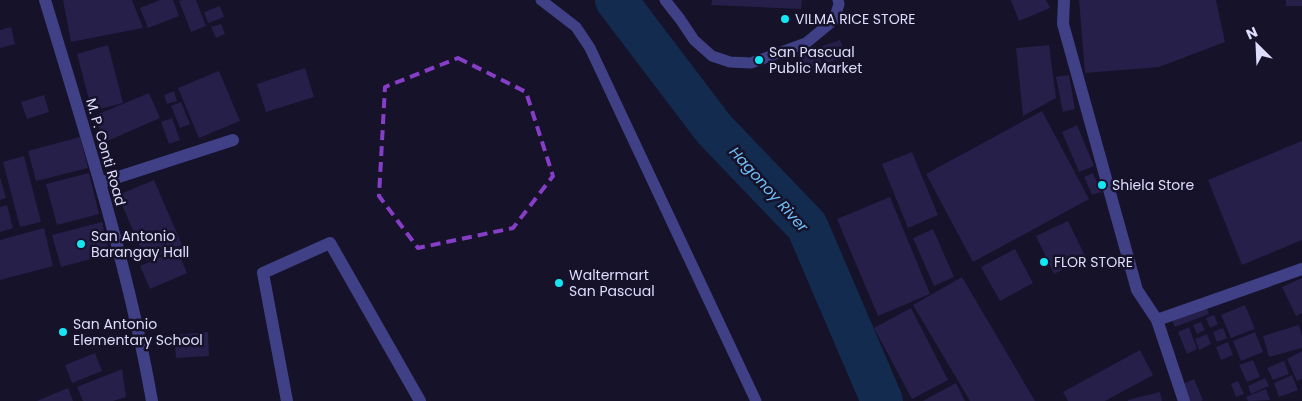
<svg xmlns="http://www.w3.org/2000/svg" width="1302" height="401" font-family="Poppins,sans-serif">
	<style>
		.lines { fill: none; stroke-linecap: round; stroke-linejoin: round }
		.river { stroke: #122b4e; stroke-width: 42 }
		.building { fill: #261f4a }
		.lane { stroke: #404086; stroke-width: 11 }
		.street { stroke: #404086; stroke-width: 12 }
		.marked { fill: none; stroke: #853ec5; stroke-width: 4; stroke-dasharray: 10 6; stroke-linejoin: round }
		.poi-dot { fill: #14e6f3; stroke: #15122a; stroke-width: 2 }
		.labels { text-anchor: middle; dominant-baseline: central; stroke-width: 5; stroke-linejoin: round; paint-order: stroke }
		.poi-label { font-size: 14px; fill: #dfddfd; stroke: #15122a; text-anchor: start }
		.street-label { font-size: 14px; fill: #dfddfd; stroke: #15122a }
		.water-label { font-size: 15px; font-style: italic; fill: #71bff8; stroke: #15122a }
	</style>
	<rect width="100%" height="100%" fill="#15122a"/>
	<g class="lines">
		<path class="river" d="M 616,0 L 714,129 L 807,226 L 882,401"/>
	</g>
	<g class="building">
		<path d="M 63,0 L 132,0 L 143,28 L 71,42 Z"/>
		<path d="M 160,0 L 173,0 L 179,16 L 148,28 L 140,8 Z"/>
		<path d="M 182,0 L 196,0 L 206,26 L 191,32 L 179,1 Z"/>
		<path d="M 712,0 L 802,0 L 801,9 L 711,5 Z"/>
		<path d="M 1011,0 L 1046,0 L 1050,8 L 1019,21 Z"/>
		<path d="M 1079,0 L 1216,0 L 1225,42 L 1159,67 L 1085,73 Z"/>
		<rect x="1286" y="0" width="16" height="6"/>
		<path d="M 220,6 L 224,17 L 208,23 L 204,12 Z"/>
		<path d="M 221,24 L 225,34 L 216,38 L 211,27 Z"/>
		<path d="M 11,27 L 15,44 L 0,48 L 0,30 Z"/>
		<path d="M 840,40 L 846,56 L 826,63 L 820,47 Z"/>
		<path d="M 108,45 L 123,103 L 92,111 L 77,54 Z"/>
		<path d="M 1049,45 L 1056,98 L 1023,116 L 1016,48 Z"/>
		<path d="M 816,46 L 823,67 L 805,74 L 797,53 Z"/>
		<path d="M 305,68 L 314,97 L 266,112 L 257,84 Z"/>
		<path d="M 219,71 L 240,121 L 199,138 L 178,88 Z"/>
		<path d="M 1069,75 L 1075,109 L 1063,112 L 1056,77 Z"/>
		<path d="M 174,91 L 177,101 L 167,104 L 164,95 Z"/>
		<path d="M 149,93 L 160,118 L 105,142 L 94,116 Z"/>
		<path d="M 44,95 L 49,112 L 27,119 L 21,102 Z"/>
		<path d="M 181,102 L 190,124 L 180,128 L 171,106 Z"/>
		<path d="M 1042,111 L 1089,199 L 973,262 L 926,174 Z"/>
		<path d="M 172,118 L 180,140 L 169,144 L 161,122 Z"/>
		<path d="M 1077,125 L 1094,166 L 1079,172 L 1062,132 Z"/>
		<path d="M 80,137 L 88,168 L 36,181 L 28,151 Z"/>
		<path d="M 1302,141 L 1302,240 L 1242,265 L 1208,180 Z"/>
		<path d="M 912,152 L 938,215 L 908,228 L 882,164 Z"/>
		<path d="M 24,156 L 41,222 L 20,227 L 3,162 Z"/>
		<path d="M 89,173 L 99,214 L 57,225 L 46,184 Z"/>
		<path d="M 1093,173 L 1101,192 L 1092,195 L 1084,177 Z"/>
		<path d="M 0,177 L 6,198 L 0,200 Z"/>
		<path d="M 154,180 L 182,245 L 146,261 L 118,195 Z"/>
		<path d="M 890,197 L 930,294 L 878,316 L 837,219 Z"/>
		<path d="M 7,205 L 13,228 L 0,232 L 0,207 Z"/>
		<path d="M 1068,221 L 1086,258 L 1054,274 L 1036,236 Z"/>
		<path d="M 102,222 L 110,254 L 61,267 L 52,235 Z"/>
		<path d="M 44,228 L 53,266 L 0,280 L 0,240 Z"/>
		<path d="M 933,229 L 954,277 L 934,286 L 913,238 Z"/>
		<path d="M 1015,249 L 1033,283 L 1000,301 L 981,267 Z"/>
		<path d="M 177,250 L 187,273 L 150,289 L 140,266 Z"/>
		<path d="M 962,277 L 1035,401 L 970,401 L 913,305 Z"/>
		<path d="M 1302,278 L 1302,313 L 1296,316 L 1282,287 Z"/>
		<path d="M 1245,305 L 1255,329 L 1231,338 L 1221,315 Z"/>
		<path d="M 1206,306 L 1209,314 L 1175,327 L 1172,320 Z"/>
		<path d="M 911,308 L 948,380 L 912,399 L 874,328 Z"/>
		<path d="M 1214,315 L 1218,324 L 1210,328 L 1206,318 Z"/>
		<path d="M 1201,322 L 1205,330 L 1197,334 L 1193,325 Z"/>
		<path d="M 1299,325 L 1302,337 L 1302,348 L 1269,357 L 1263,336 Z"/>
		<path d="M 1189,327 L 1197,349 L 1187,354 L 1178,332 Z"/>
		<path d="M 1223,328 L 1227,338 L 1217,342 L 1213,332 Z"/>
		<path d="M 208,332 L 209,356 L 176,358 L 174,335 Z"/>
		<path d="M 1255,332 L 1263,352 L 1241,361 L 1233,341 Z"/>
		<path d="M 1207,334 L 1211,344 L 1199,350 L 1195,339 Z"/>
		<path d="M 1228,342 L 1233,355 L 1221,360 L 1216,347 Z"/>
		<path d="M 1140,350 L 1153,375 L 1105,401 L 1068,401 L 1063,392 Z"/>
		<path d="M 1302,351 L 1302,379 L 1297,381 L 1287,359 Z"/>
		<path d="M 95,353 L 102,371 L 72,383 L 65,365 Z"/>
		<path d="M 1253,360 L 1260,377 L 1247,382 L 1239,365 Z"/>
		<path d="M 1284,361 L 1289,374 L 1273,380 L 1267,368 Z"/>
		<path d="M 122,369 L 126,397 L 113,401 L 83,401 L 77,387 Z"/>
		<path d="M 1292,375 L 1298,390 L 1279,397 L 1274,383 Z"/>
		<path d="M 1265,378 L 1269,386 L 1251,394 L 1248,386 Z"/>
		<path d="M 1194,379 L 1203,400 L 1201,401 L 1190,401 L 1183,384 Z"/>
		<path d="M 1238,381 L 1244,394 L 1236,397 L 1231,384 Z"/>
		<path d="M 956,383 L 965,401 L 923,401 Z"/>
		<path d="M 68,388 L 73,401 L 37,401 Z"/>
		<path d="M 1266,389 L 1270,400 L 1248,401 L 1246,397 Z"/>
		<path d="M 1160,392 L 1162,401 L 1128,401 L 1128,400 Z"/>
	</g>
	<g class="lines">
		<g class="lane">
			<path d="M 541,0 L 576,27 L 590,48 L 756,401"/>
			<path d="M 665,0 L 680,19 L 694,40 L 712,56 L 730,62 L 751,63 L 806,43 L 834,20 L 839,4 L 838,0"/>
		</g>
		<g class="street">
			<path d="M 45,0 C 85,132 128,265 152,401"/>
			<path d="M 1064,0 L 1063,24 L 1137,290 L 1157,320 L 1184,401"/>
			<path d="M 100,183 L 233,140"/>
			<path d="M 1157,320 L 1302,269"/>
			<path d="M 287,401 L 263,273 L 330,243 L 420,401"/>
		</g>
	</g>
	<path class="marked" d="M 458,58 L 526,92 L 553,176 L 513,228 L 418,248 L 379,196 L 385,87 Z"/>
	<g class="poi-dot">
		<circle cx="785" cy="19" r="5"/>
		<circle cx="759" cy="60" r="5"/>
		<circle cx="1102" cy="185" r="5"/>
		<circle cx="81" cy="244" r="5"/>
		<circle cx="1044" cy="262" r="5"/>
		<circle cx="559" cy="283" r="5"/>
		<circle cx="63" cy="332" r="5"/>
	</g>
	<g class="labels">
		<g class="poi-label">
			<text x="795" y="19">VILMA RICE STORE</text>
			<text x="769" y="52">San Pascual<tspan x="769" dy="16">Public Market</tspan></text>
			<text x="1112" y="185">Shiela Store</text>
			<text x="91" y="236">San Antonio<tspan x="91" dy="16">Barangay Hall</tspan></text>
			<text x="1054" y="262">FLOR STORE</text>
			<text x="569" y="275">Waltermart<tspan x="569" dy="16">San Pascual</tspan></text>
			<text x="73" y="324">San Antonio<tspan x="73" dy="16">Elementary School</tspan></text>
		</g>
		<g class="street-label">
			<text transform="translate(106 152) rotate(74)">M. P. Conti Road</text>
		</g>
		<g class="water-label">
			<text transform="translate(769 189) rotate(48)">Hagonoy River</text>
		</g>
	</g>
	<g transform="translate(1257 45) rotate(336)" stroke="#15122a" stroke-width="4" paint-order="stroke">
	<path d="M0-4L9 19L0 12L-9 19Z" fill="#dfddfd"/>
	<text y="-8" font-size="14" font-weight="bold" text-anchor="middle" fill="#dfddfd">N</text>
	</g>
</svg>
